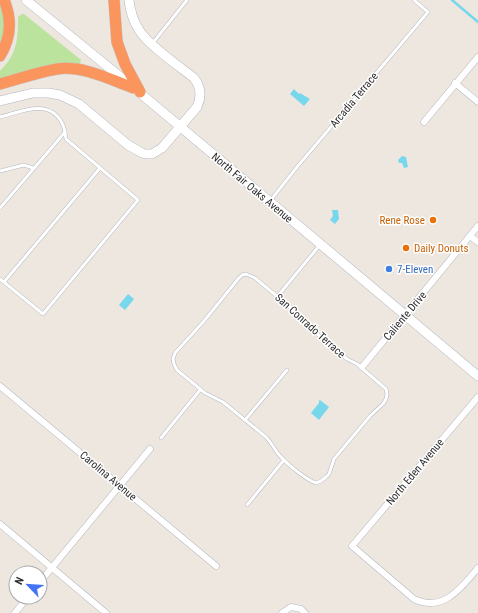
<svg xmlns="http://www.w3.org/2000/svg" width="478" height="613" font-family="'Roboto Condensed',sans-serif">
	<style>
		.green { fill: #bbe39e }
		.water { fill: #76d7ed }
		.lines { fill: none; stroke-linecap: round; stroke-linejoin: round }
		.stream { stroke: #76d7ed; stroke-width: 2.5 }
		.lane-casing { stroke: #b3b7c0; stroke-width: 4 }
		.street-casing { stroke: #b3b7c0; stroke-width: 7 }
		.secondary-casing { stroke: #b3b7c0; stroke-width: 10 }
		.highway-casing { stroke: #c8c8c8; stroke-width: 12 }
		.lane { stroke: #fff; stroke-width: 3 }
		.street { stroke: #fff; stroke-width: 6 }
		.secondary { stroke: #fff; stroke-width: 9 }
		.highway { stroke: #fb955e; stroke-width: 11 }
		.food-dot { fill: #e8710a; stroke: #fff; stroke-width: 1.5 }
		.shop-dot { fill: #3f7fe0; stroke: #fff; stroke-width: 1.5 }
		.labels { text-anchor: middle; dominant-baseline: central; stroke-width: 3; stroke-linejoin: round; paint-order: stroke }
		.street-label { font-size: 11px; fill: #2d2d2d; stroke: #fff }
		.food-label { font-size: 11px; fill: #c56008; stroke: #fff; text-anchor: end }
		.shop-label { font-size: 11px; fill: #366cbe; stroke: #fff; text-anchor: start }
	</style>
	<rect width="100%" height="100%" fill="#eee7e0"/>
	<g class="green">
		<path d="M 0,2 C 5,22 7,31 0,50 Z"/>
		<path d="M 22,14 L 24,14 L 81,60 L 79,67 L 0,81 L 0,71 C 17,54 18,40 18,17 Z"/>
	</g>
	<g class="water">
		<path d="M 294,89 L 299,94 L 300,93 L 310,99 L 304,106 L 290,94 Z"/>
		<path d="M 402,156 L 406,157 L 408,167 L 404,168 L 402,163 L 399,163 L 398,160 Z"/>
		<path d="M 332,210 L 338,210 L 339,219 L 335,224 L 330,220 L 333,216 Z"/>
		<path d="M 128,294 L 134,299 L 125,310 L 119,305 Z"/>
		<path d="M 320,400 L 329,407 L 319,420 L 311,413 L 319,403 L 319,401 Z"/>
	</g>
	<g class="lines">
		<path class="stream" d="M 452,0 L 478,22"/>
		<g class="lane-casing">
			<g id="lane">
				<path d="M 152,44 L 187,0"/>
				<path d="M 0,117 C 20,112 49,98 62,123 C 65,128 65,134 66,139 L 138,200 L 43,314 L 0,279"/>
				<path d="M 0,171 L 24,165 L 33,168"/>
				<path d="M 270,201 L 297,167 L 428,12 L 414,0"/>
				<path d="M 0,208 L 65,132"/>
				<path d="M 246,274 L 255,278 L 302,317 L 309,327 L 347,359 L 357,364 L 386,389 L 387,394 L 386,399 L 383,404 L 370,416 L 334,459 L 329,474 L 326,477 L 321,481 L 316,483 C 308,481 287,464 281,457 C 275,451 272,443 266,437 L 223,402 L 205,393 L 177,370 L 174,364 L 173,359 L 175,353 L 204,321 L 238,279 L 242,275 Z"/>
				<path d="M 4,282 L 100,168"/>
				<path d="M 277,297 L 319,246"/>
				<path d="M 245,420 L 287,370"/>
				<path d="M 161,438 L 200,390"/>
				<path d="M 247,505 L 284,460"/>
			</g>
		</g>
		<g class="street-casing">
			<g id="street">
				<path d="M 455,83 L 478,102"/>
				<path d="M 424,122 L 478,57"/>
				<path d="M 470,236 L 478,242"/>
				<path d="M 362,367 L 478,226"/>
				<path d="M 0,386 L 216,566"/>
				<path d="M 478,397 L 352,546 L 414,599 C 443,613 461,588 478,568"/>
				<path d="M 0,524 L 106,613"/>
				<path d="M 40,582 L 150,449"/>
				<path d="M 15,613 L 28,597"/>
				<path d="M 282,613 L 291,607 L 301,609 L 305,613"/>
			</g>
		</g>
		<g class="secondary-casing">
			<g id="secondary">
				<path d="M 26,0 L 140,93 L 478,376"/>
				<path d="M 0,101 L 33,93 L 48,93 L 60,95 L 79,104 L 128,145 L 142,153 L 146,154 L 152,154 L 162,148 L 197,107 C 202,96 201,87 194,78 C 179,66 148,45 139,30 C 134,22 130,10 129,0"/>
			</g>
		</g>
		<g class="highway-casing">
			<g id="highway">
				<path d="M 114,0 L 117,42 L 125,64 L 140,92"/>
				<path d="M 0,56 C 11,38 12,19 4,0"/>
				<path d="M 0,84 C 19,79 38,72 57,69 C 83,65 111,80 134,88"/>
			</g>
		</g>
		<use href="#lane" class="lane"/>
		<use href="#street" class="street"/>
		<use href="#secondary" class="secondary"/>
		<use href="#highway" class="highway"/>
	</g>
	<g class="food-dot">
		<circle cx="433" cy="220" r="4"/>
		<circle cx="406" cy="248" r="4"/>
	</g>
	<circle class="shop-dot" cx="389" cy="269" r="4"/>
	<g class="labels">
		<g class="street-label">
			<text transform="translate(354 100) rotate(-50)">Arcadia Terrace</text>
			<text transform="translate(252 188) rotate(40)">North Fair Oaks Avenue</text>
			<text transform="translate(405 316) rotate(-50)">Caliente Drive</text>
			<text transform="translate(310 326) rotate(42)">San Conrado Terrace</text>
			<text transform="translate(415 472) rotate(-50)">North Eden Avenue</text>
			<text transform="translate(108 476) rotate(40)">Carolina Avenue</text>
		</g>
		<g class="food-label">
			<text x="425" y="220">Rene Rose</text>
			<text x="414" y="248" text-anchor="start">Daily Donuts</text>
		</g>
		<g class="shop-label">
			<text x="397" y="269">7-Eleven</text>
		</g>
	</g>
	<g transform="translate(28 585) rotate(295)"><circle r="19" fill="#ffffff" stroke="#ababab"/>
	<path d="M0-3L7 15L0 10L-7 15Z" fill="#4474f6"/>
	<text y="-6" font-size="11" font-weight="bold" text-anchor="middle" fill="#2d2d2d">N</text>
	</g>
</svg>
